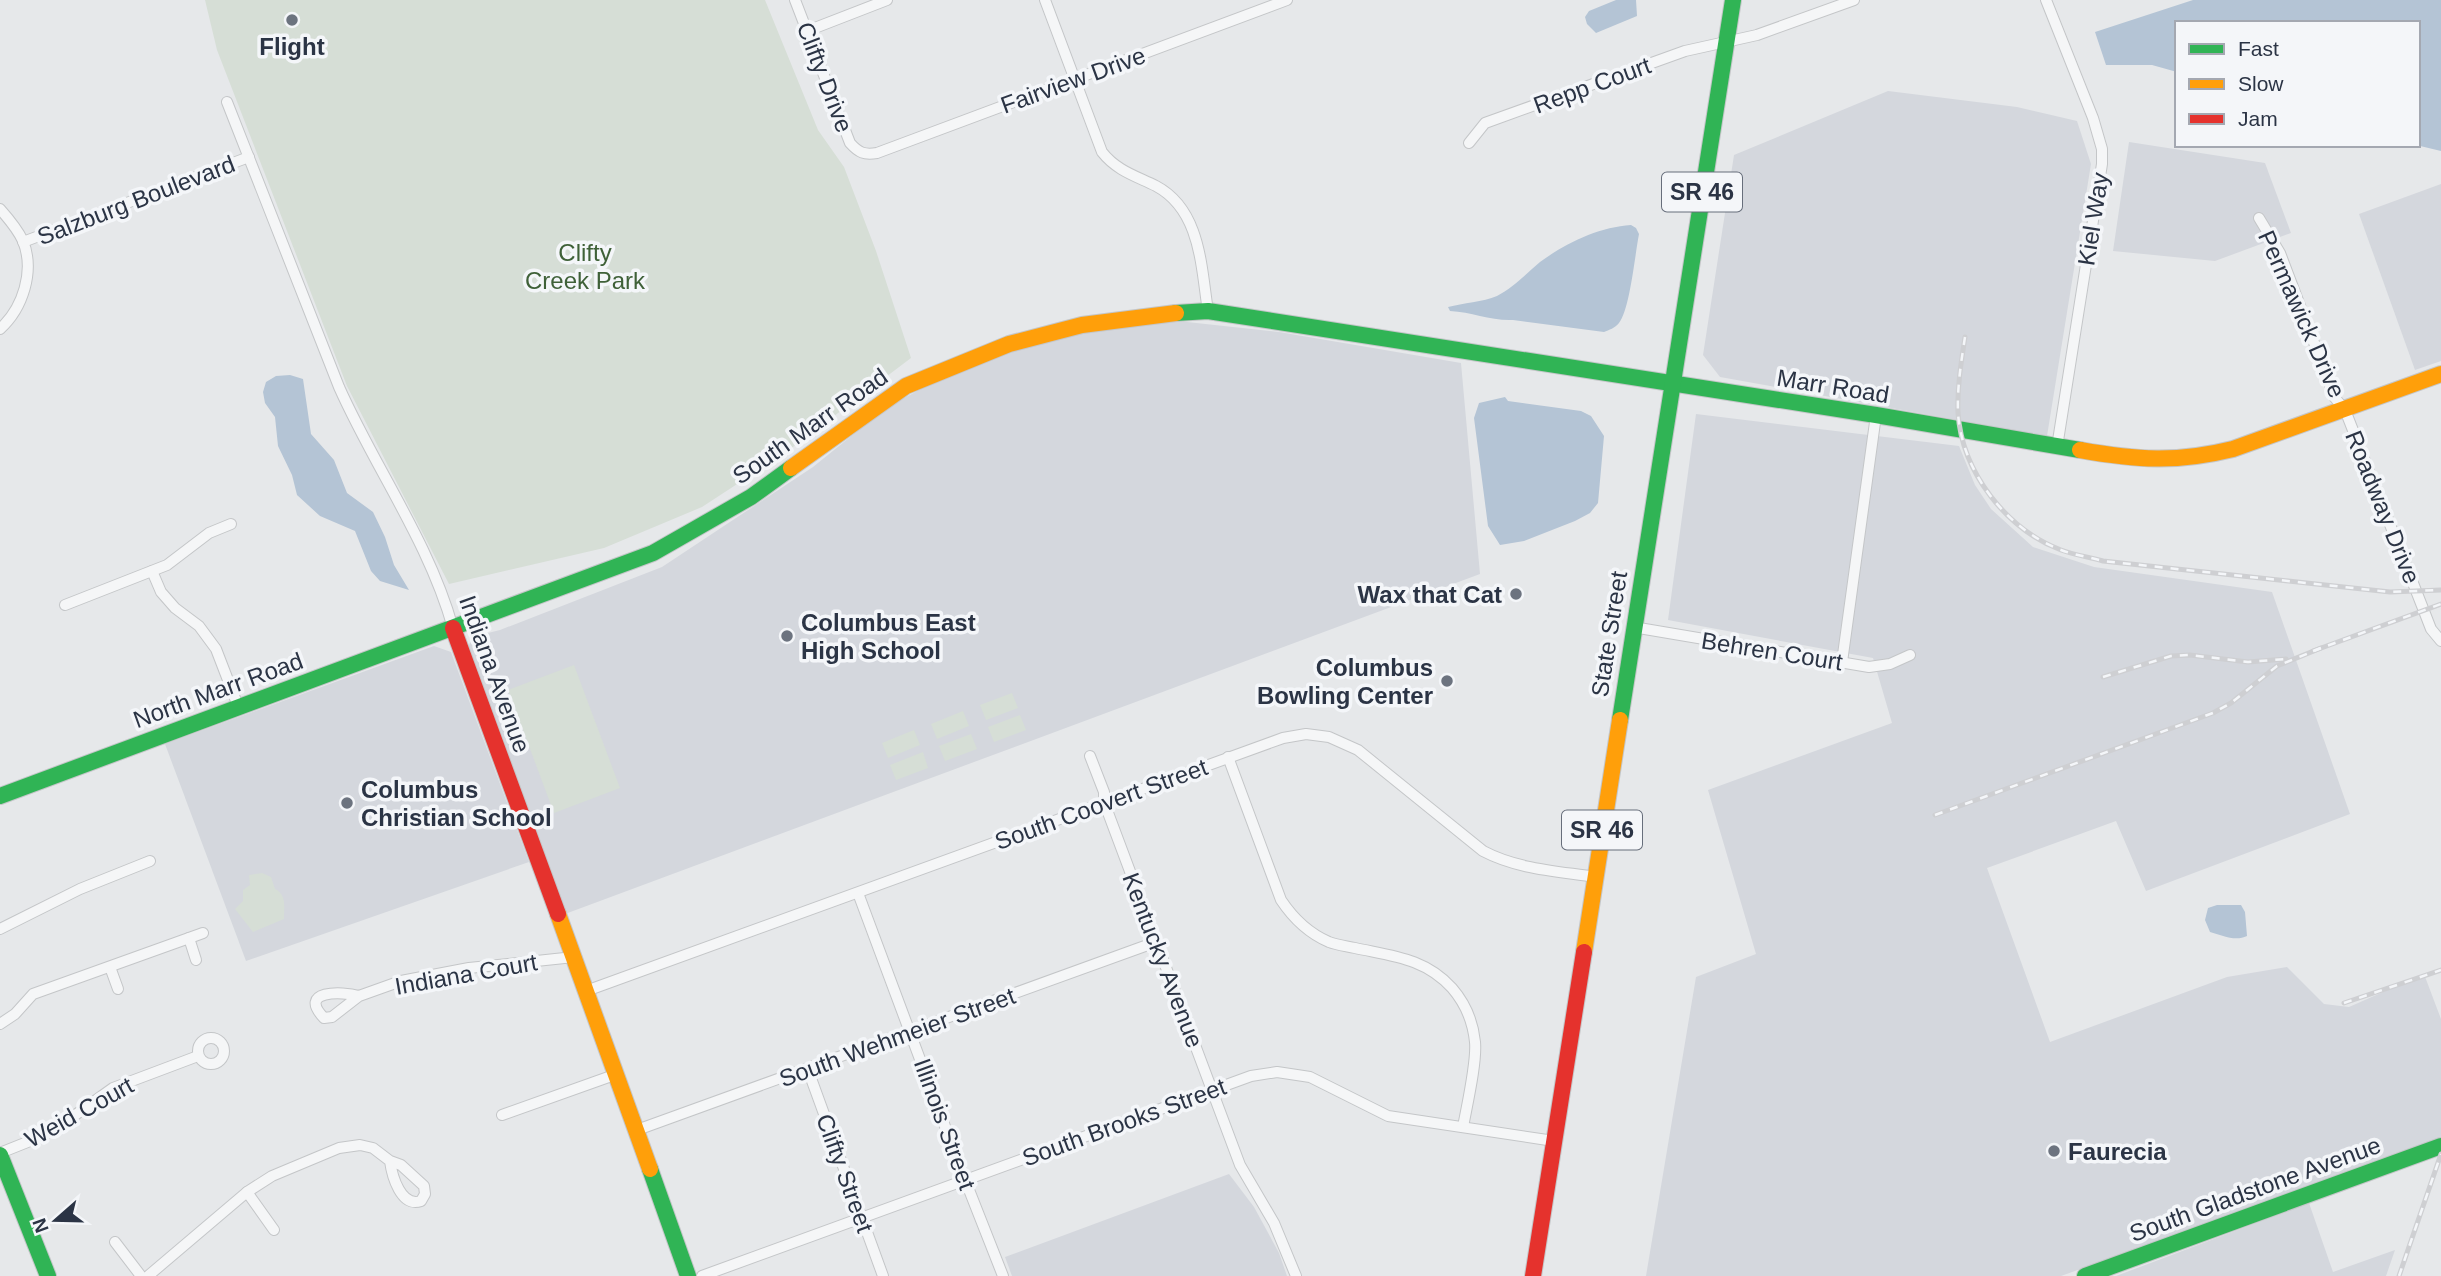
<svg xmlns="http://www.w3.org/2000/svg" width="2441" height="1276" font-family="Helvetica,sans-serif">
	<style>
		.built { fill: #d4d7dd }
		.green { fill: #d6ded6 }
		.water { fill: #b4c4d5 }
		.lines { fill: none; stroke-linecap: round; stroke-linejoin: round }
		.street-casing { stroke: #c4c6c8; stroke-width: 12 }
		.fast-casing { stroke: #c4c6c8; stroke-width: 18 }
		.slow-casing { stroke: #c4c6c8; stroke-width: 18 }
		.jam-casing { stroke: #c4c6c8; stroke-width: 18 }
		.street { stroke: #f5f6f7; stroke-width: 10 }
		.fast { stroke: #30b455; stroke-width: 16 }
		.slow { stroke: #ff9f0a; stroke-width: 16 }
		.jam { stroke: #e5322d; stroke-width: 16 }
		.rail-casing { stroke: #cecfd2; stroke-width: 5 }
		.rail { stroke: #f4f6f9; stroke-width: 2.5; stroke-dasharray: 8; stroke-linecap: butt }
		.poi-dot { fill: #6c737f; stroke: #f4f6f9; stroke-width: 2.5 }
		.labels { text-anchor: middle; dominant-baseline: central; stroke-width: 7; stroke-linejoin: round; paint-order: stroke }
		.shield { fill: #f4f6f9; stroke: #676e7b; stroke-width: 2 }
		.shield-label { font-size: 23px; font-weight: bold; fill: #2b3445 }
		.poi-label { font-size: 24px; font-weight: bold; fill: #2b3445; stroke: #f4f6f9; text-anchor: start }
		.street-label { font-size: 24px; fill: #2b3445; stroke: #f4f6f9 }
		.park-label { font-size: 24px; fill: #3f6138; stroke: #f4f6f9 }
	</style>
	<rect width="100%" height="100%" fill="#e6e8ea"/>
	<g class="built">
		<path d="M 1888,91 L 2017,107 L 2077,121 L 2091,164 L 2047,436 L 1720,377 L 1703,355 L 1734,155 Z"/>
		<path d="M 2129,142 L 2265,163 L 2291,233 L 2215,261 L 2113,251 Z"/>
		<path d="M 2441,184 L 2441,361 L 2415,370 L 2359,214 Z"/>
		<path d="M 1178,321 L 1279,332 L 1461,363 L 1480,574 L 565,914 L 468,648 L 472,637 L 500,630 L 662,567 L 813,467 L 886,408 L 932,383 L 998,354 L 1087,331 Z"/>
		<path d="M 1696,414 L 1959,446 L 1975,485 L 1991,509 L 2033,547 L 2094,567 L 2272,592 L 2350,814 L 2146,891 L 2116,821 L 1987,868 L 2050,1042 L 2227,977 L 2287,967 L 2324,1004 L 2349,1007 L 2424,974 L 2441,1019 L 2441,1139 L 2061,1276 L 1646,1276 L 1696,977 L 1756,954 L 1708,790 L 1892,723 L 1873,658 L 1668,620 Z"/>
		<path d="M 434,646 L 451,652 L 529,862 L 246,961 L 165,744 Z"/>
		<path d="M 1229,1174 L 1254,1207 L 1279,1253 L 1287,1276 L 1012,1276 L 1005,1257 Z"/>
		<path d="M 2309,1203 L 2333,1272 L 2395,1250 L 2386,1276 L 2116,1276 Z"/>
	</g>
	<g class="green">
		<path d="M 205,0 L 765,0 L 818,130 L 844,167 L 876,251 L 911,358 L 789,450 L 702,507 L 604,548 L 449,584 L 347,386 L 217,50 Z"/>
		<path d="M 574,665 L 620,788 L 554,813 L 508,690 Z"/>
		<path d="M 1012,693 L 1018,708 L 986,720 L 980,705 Z"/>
		<path d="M 963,711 L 969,726 L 937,739 L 931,724 Z"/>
		<path d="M 1020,715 L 1026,730 L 994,742 L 988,727 Z"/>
		<path d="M 914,730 L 920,745 L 888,758 L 882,743 Z"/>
		<path d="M 971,734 L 977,749 L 945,761 L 939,746 Z"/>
		<path d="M 923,752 L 928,768 L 896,780 L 890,765 Z"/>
		<path d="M 262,873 L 271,877 L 275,889 C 287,895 284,907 284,919 L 253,932 L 235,909 L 243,901 L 243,890 L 250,885 L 249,875 Z"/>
	</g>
	<g class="water">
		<path d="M 1616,0 L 1636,0 L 1637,16 L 1596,33 L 1587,24 L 1585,17 L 1589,11 Z"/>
		<path d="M 2193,0 L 2441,0 L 2441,151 L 2416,145 L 2418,145 L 2418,23 L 2177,23 L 2177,72 L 2152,65 L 2106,65 L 2095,32 Z"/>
		<path d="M 1631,225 L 1636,228 L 1639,234 C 1635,254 1630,309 1619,323 C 1615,328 1609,330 1604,332 L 1513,320 C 1491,321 1472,312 1450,311 L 1448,307 C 1463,303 1483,302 1497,296 C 1513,288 1526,274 1540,262 C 1566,243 1599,227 1631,225 Z"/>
		<path d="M 290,375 L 303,379 L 311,434 L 334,460 L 347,493 L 373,512 L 385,537 L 394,565 L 409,590 L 380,581 L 371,571 L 355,531 L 320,516 L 297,495 L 292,475 L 278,446 L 275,417 L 265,403 L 263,392 L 266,382 L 276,376 Z"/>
		<path d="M 1505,397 L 1508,401 L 1581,411 L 1591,416 L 1604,436 L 1598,503 L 1590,513 L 1575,521 L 1524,541 L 1500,545 L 1488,526 L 1474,418 L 1479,403 Z"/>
		<path d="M 2217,905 L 2241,905 L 2245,912 L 2247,936 C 2235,942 2222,935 2210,932 L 2205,920 L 2208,908 Z"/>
	</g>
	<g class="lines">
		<g class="street-casing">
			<g id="street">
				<path d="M 795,0 L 850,143 C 859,153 864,155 877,153 L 1287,0"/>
				<path d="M 1045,0 L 1102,152 C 1117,171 1136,176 1156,186 C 1201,210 1201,267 1208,311"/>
				<path d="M 2046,0 L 2093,118 L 2102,149 L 2102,164 L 2057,447"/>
				<path d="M 807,31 L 887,0"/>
				<path d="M 227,102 L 339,387 C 375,468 429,542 453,628"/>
				<path d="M 1469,143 L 1485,123 L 1685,51 L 1757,35 L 1854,0"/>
				<path d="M 0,209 C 8,218 18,230 23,241 C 35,271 23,308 0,329"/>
				<path d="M 2259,218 L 2280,253 L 2335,398 L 2345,410 L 2424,611 L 2431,629 L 2441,641"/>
				<path d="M 23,242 L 249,157"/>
				<path d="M 152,571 L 161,592 L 175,608 L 199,626 L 216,649 L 238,706"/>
				<path d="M 65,605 L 167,565 L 209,533 L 231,524"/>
				<path d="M 1633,627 L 1869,667 L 1890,664 L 1910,655"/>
				<path d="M 1842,662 L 1876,415"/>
				<path d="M 1090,756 L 1104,792 L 1104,802 L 1240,1165 L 1274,1223 L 1296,1276"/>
				<path d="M 1228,757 L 1281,900 C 1293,918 1308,933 1329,942 C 1337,945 1346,946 1355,948 C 1392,956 1425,958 1452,988 C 1465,1003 1473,1022 1475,1042 C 1477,1062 1467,1105 1463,1127"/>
				<path d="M 858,893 L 962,1172 L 1003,1276"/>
				<path d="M 0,929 L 80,889 L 150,861"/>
				<path d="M 189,938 L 196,960"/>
				<path d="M 110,967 L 118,989"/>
				<path d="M 586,991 L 1283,738 L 1306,734 L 1329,737 L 1358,750 L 1483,851 C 1517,869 1556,871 1595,877"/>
				<path d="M 359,996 C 342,991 297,990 324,1018 L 332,1017 L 359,996 L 401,981 L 469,968 L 574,957"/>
				<path d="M 0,1024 L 15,1014 L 33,994 L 203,933"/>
				<circle cx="211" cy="1051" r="13"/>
				<path d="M 808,1070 L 883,1276"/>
				<path d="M 502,1115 L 617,1074"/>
				<path d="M 637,1130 L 1156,942"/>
				<path d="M 0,1153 L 40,1137 L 57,1128 L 113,1088 L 198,1056"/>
				<path d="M 247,1192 L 274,1230"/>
				<path d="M 115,1242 L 141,1276"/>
				<path d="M 148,1276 L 247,1192 L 272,1176 L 339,1148 L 360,1145 L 373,1148 L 390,1161 L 401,1165 L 424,1186 L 425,1194 L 421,1201 C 401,1208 392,1176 390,1161"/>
				<path d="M 702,1276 L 1251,1076 L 1277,1072 L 1310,1077 L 1388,1116 L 1554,1141"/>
			</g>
		</g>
		<g class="fast-casing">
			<g id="fast">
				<path d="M 1176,313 L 1208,311 L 1876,415 L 2080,450"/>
				<path d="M 1620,720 L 1733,0"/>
				<path d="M 0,796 L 653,553 L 751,497 L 791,468"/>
				<path d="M 0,1155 L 48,1276"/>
				<path d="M 650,1169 L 688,1276"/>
				<path d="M 2085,1276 L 2441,1146"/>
			</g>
		</g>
		<g class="slow-casing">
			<g id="slow">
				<path d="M 2080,450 C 2136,460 2177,463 2233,449 L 2441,374"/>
				<path d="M 791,468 L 906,386 L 1009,344 L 1082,325 L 1176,313"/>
				<path d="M 558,914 L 650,1169"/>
				<path d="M 1584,952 L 1620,720"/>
			</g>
		</g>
		<g class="jam-casing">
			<g id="jam">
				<path d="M 453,628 L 558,914"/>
				<path d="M 1533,1276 L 1584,952"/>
			</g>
		</g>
		<use href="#street" class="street"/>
		<use href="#fast" class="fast"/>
		<use href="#slow" class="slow"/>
		<use href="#jam" class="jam"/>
		<g class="rail-casing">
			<g id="rail">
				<path d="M 1965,337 C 1961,363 1957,388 1958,413 C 1962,472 2006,529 2061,550 C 2074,555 2089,557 2103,561 L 2390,592 L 2441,590"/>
				<path d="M 2313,651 L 2441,604"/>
				<path d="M 2103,677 L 2171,656 L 2190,655 L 2248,662 L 2286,659"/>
				<path d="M 1935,815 L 2213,713 L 2231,703 L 2277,666 L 2321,648"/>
				<path d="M 2344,1003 L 2441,970"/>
				<path d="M 2399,1276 L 2441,1154"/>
			</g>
		</g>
		<use href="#rail" class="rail"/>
	</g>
	<g class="poi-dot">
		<circle cx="292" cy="20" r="7"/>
		<circle cx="1516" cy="594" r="7"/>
		<circle cx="787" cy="636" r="7"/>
		<circle cx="1447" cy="681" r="7"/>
		<circle cx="347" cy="803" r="7"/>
		<circle cx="2054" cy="1151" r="7"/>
	</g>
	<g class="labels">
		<g class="shield">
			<rect x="1662" y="172.5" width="80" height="39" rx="5"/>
			<rect x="1562" y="810.5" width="80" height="39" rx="5"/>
		</g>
		<g class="shield-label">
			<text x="1702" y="192">SR 46</text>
			<text x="1602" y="830">SR 46</text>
		</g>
		<g class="poi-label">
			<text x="292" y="46" text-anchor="middle">Flight</text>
			<text x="1502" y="594" text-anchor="end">Wax that Cat</text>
			<text x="801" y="622">Columbus East<tspan x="801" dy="28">High School</tspan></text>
			<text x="1433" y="667" text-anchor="end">Columbus<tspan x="1433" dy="28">Bowling Center</tspan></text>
			<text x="361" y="789">Columbus<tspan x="361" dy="28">Christian School</tspan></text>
			<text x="2068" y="1151">Faurecia</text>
		</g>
		<g class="street-label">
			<text transform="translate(825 77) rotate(69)">Clifty Drive</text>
			<text transform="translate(1073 80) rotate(-20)">Fairview Drive</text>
			<text transform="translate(1592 85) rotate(-20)">Repp Court</text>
			<text transform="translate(136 200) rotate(-21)">Salzburg Boulevard</text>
			<text transform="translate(2093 219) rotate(-81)">Kiel Way</text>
			<text transform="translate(2302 314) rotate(66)">Permawick Drive</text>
			<text transform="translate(1833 386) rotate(9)">Marr Road</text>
			<text transform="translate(810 426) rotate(-35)">South Marr Road</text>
			<text transform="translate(2383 507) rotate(68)">Roadway Drive</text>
			<text transform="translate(1609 634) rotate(-81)">State Street</text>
			<text transform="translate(1772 651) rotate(9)">Behren Court</text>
			<text transform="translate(495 674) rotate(70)">Indiana Avenue</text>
			<text transform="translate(218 690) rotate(-20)">North Marr Road</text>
			<text transform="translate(1101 804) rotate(-20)">South Coovert Street</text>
			<text transform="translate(1163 960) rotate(69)">Kentucky Avenue</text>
			<text transform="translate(466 974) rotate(-10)">Indiana Court</text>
			<text transform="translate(897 1037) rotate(-20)">South Wehmeier Street</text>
			<text transform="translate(79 1112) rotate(-29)">Weid Court</text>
			<text transform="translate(1124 1122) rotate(-20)">South Brooks Street</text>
			<text transform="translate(945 1124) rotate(70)">Illinois Street</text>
			<text transform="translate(845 1173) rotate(70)">Clifty Street</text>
			<text transform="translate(2255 1189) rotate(-20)">South Gladstone Avenue</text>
		</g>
		<g class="park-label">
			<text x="585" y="252">Clifty<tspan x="585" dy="28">Creek Park</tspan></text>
		</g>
	</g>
	<rect x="2175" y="21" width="245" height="126" fill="#f4f6f9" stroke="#a4a8b1" stroke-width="2"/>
	<rect x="2189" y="44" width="35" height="10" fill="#30b455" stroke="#a4a8b1" stroke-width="2"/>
	<text x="2238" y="56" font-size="21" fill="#2b3445">Fast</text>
	<rect x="2189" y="79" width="35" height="10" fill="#ff9f0a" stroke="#a4a8b1" stroke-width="2"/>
	<text x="2238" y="91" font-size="21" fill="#2b3445">Slow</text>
	<rect x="2189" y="114" width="35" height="10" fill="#e5322d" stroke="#a4a8b1" stroke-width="2"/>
	<text x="2238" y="126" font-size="21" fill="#2b3445">Jam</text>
	<g transform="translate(56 1220) rotate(250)" stroke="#f4f6f9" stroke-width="5" paint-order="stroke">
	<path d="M0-5L12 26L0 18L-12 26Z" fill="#2b3445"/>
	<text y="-10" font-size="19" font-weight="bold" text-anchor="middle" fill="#2b3445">N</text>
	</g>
</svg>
